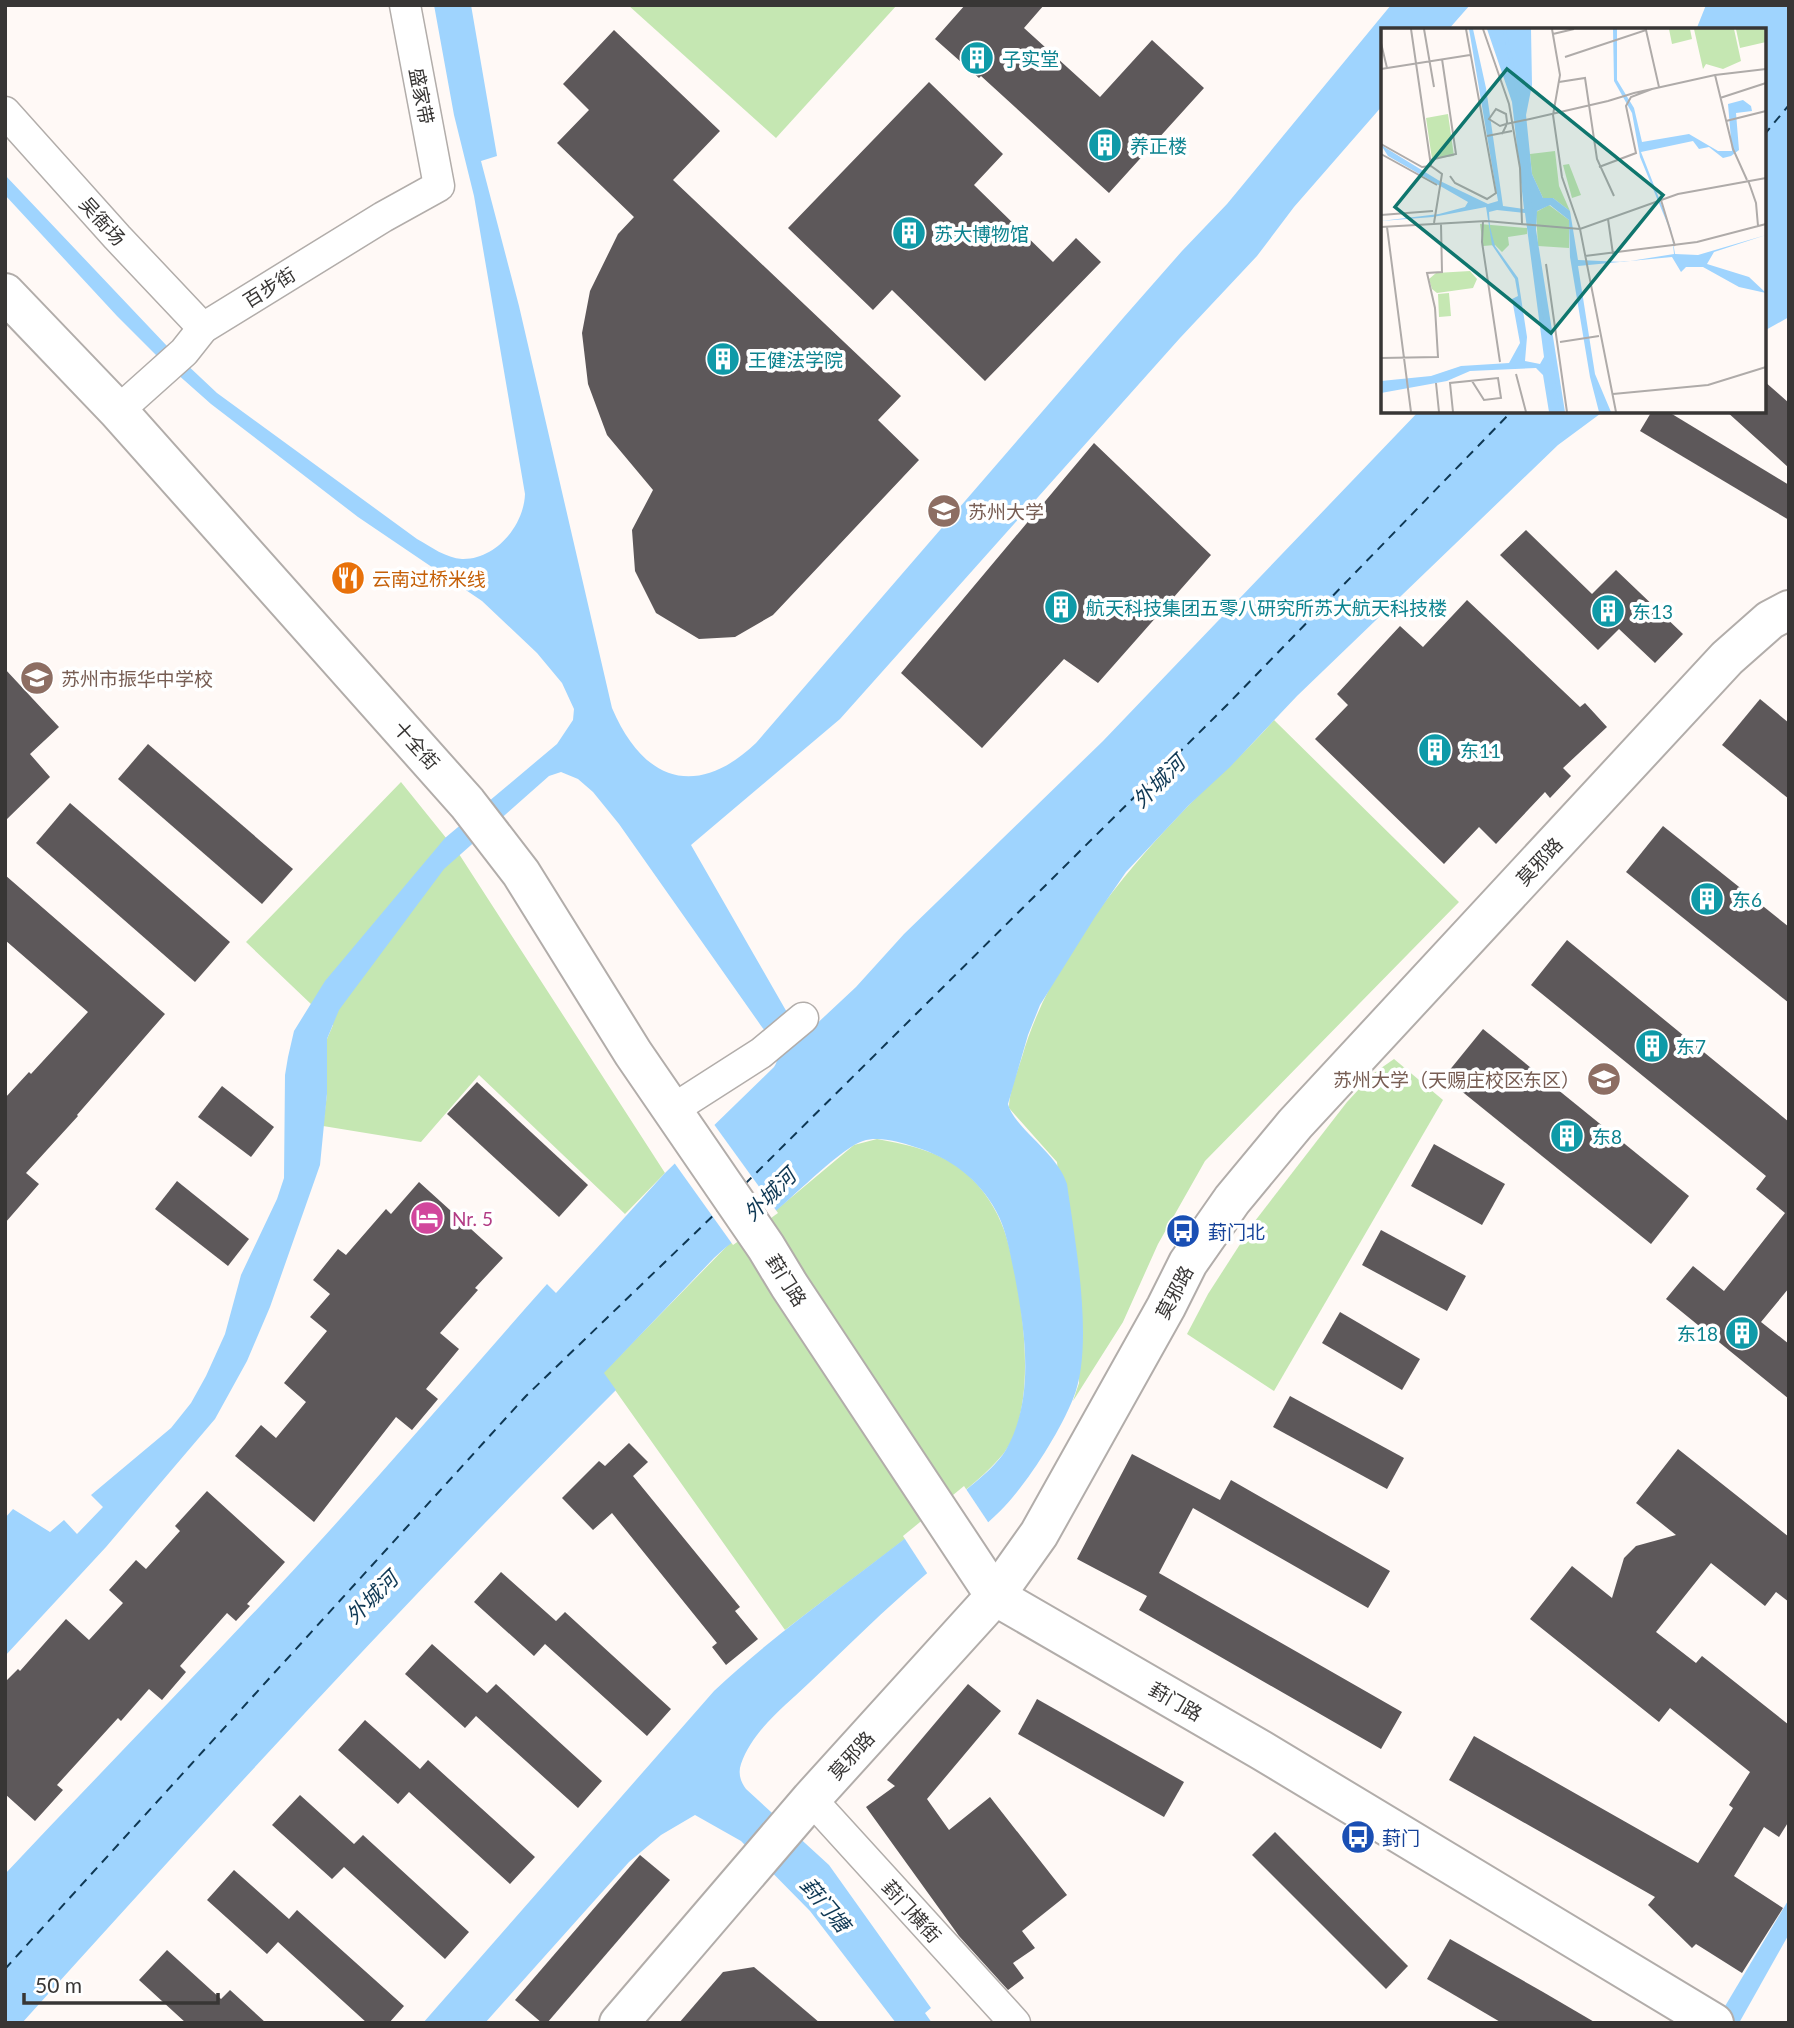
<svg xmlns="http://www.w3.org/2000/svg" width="1794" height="2028" font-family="Lato,'Noto Sans SC',sans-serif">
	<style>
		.green { fill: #c5e7b2 }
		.water { fill: #9fd4fe }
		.pier { fill: #fff9f6 }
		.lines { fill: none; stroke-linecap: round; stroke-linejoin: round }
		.ferry { stroke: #0f3854; stroke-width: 2; stroke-dasharray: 9 7; stroke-linecap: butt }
		.building { fill: #5d585a }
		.street-casing { stroke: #b2adaa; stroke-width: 33 }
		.secondary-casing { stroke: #b2adaa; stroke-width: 42 }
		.street { stroke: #fff; stroke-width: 30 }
		.secondary { stroke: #fff; stroke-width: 38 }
		.labels { text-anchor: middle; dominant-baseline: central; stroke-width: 7; stroke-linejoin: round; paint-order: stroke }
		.culture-label { font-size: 19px; fill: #0d838f; stroke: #fff; text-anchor: start }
		.street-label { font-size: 19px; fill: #383635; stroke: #fff }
		.education-label { font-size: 19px; fill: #785e54; stroke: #fff; text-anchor: start }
		.food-label { font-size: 19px; fill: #c56008; stroke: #fff; text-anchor: start }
		.hotel-label { font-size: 19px; fill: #b23c85; stroke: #fff; text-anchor: start }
		.transit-label { font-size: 19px; fill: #164399; stroke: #fff; text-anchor: start }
		.water-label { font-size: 21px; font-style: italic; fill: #0f3854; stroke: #fff }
		.inset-river { fill: none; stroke: #9fd4fe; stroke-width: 3.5 }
		.inset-road { fill: none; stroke: #afaba9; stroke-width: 2 }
		.view { fill: #0f766e; fill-opacity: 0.15; stroke: #0f766e; stroke-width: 3.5 }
		.inset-edge { fill: none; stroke: #383635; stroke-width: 3.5 }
	</style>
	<rect width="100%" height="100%" fill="#fff9f6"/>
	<g class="green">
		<path d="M 628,5 L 897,5 L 776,138 Z"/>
		<path d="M 1274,720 L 1459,902 L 1205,1161 L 1158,1244 L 1123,1322 L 1073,1401 L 1079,1383 L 1057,1162 L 1009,1108 C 1009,1092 1017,1073 1022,1057 C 1048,965 1122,874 1188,806 C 1216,777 1248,751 1274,720 Z"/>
		<path d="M 401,782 L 459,854 L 665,1173 L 625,1214 L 479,1075 L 421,1142 L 323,1126 L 327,1094 L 327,1039 L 333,1025 L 246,942 Z"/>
		<path d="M 1394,1059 L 1443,1100 L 1274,1391 L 1187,1334 L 1208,1294 L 1255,1221 L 1347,1102 L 1374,1073 Z"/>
		<path d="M 877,1139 C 911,1145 948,1153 973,1180 C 989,1196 1001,1218 1007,1239 C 1022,1293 1040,1405 1004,1453 C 988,1473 965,1490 945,1507 C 893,1550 838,1589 785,1630 L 603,1373 L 730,1243 L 775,1211 L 854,1145 Z"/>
	</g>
	<g class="water">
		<path d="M 434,5 L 471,5 L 497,156 L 481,161 L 519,306 L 612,708 C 643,781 696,800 756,743 L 1124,317 L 1182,251 L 1227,204 L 1391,5 L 1470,5 L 1448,30 L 1383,30 L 1383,105 L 1294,207 L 1257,256 L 1180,338 L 840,719 L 691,845 L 796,1028 L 810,1030 L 856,987 L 904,934 L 1103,741 L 1419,411 L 1604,411 L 1558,445 L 1297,696 L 1230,767 L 1189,805 L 1126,872 L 1095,917 L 1040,1005 L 1028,1035 L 1008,1104 C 1014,1128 1057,1152 1067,1184 C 1075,1241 1095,1347 1073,1399 C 1059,1433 1030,1479 1005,1506 C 981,1531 951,1552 925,1575 C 885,1609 847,1647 809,1683 C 785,1706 752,1731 741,1764 C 738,1773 740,1781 746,1789 L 829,1865 L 931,2008 L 925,2013 L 932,2023 L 896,2023 L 810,1911 L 741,1841 L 695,1815 L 661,1835 L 629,1862 L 485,2023 L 423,2023 L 714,1691 C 785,1624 867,1571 942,1509 C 959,1495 997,1468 1007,1448 C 1035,1396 1025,1332 1015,1277 C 1010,1254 1007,1231 996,1211 C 979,1179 949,1157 915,1147 C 899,1142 879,1136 863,1141 C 844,1146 795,1195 777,1210 C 756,1226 733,1240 714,1258 L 604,1373 L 616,1390 C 411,1594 216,1808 22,2023 L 5,2023 L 5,1874 C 84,1790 164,1708 243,1624 C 348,1514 446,1398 547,1284 L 556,1293 L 665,1173 L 774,1067 C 785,1052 766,1034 757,1020 L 619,824 L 593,792 L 578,779 L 561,772 L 549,776 L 444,869 L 339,1010 L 327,1039 L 327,1094 L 320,1165 L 270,1307 L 247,1361 L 215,1419 L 106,1547 L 5,1656 L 5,1518 L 13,1509 L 50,1532 L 64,1520 L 77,1534 L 103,1507 L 91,1495 L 171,1428 L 191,1403 L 206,1376 L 225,1334 L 241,1275 L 277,1199 L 284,1178 L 285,1075 L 288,1057 L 294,1031 L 325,981 L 445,838 L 557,744 L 573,720 L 574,709 L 562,683 L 537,653 L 482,601 L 358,517 L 211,404 L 158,357 L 117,316 L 5,195 L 5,175 L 167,346 L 217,393 L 417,539 C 431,547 446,558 462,559 C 496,560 524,525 525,494 L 474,196 L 454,115 Z"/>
		<path d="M 1706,5 L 1789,5 L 1789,317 L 1764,331 L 1764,30 L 1696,30 Z"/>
		<path d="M 1789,1899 L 1789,1934 L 1739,2023 L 1715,2023 Z"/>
	</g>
	<g class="pier">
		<path d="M 713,1123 L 778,1213 L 733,1245 L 673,1161 Z"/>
		<path d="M 964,1486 L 990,1525 L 929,1576 L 903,1536 Z"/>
	</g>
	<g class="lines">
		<g class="ferry">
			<path d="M 1764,135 L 1789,105"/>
			<path d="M 745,1184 L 1227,705 L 1512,411"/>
			<path d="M 5,1969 L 526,1396 L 719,1210"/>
		</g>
	</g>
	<g class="building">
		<path d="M 965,5 L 1044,5 L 1024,28 L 1100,97 L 1152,40 L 1204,88 L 1109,193 L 981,76 L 979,78 L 935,39 Z"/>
		<path d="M 614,30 L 720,131 L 673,180 L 901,396 L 878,420 L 919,460 L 773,615 L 735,637 L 699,639 L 656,613 L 635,571 L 632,530 L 653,490 L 607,435 L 588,384 L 582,333 L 590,291 L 618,234 L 634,217 L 557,143 L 589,110 L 563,84 Z"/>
		<path d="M 929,82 L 1003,154 L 974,185 L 1053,262 L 1076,238 L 1101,262 L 985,381 L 892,290 L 873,310 L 788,228 Z"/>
		<path d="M 1764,381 L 1789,403 L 1789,468 L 1726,411 L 1764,411 Z"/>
		<path d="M 1652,411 L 1667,411 L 1789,485 L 1789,520 L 1640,431 Z"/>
		<path d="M 1094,443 L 1211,555 L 1098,683 L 1064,659 L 982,748 L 901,673 Z"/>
		<path d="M 1526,530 L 1592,594 L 1616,570 L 1683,634 L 1655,663 L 1619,629 L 1598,650 L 1500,555 Z"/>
		<path d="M 1467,600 L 1580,707 L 1585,703 L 1607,727 L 1563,768 L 1571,776 L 1550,798 L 1545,792 L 1496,844 L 1479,827 L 1444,864 L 1315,739 L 1348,705 L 1337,694 L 1400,626 L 1423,647 Z"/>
		<path d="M 5,669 L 59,727 L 30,754 L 50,777 L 5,821 Z"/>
		<path d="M 1760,699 L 1789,723 L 1789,799 L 1722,745 Z"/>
		<path d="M 148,744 L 293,869 L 262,904 L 118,779 Z"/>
		<path d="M 70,803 L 230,942 L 195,982 L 36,843 Z"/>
		<path d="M 1663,826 L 1789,927 L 1789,1003 L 1626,872 Z"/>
		<path d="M 5,875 L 165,1014 L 77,1115 L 78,1116 L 26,1173 L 39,1184 L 5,1223 L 5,1098 L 29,1072 L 31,1074 L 88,1012 L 5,940 Z"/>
		<path d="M 1567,940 L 1789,1122 L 1789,1288 L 1761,1322 L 1789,1344 L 1789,1399 L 1666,1299 L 1693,1266 L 1724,1291 L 1785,1213 L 1756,1189 L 1766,1176 L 1531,985 Z"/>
		<path d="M 1483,1029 L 1689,1196 L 1651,1244 L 1444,1077 Z"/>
		<path d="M 477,1082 L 588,1185 L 559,1217 L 447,1114 Z"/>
		<path d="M 222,1086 L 274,1127 L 251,1157 L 198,1117 Z"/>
		<path d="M 1434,1144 L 1505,1184 L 1482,1225 L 1411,1186 Z"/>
		<path d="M 177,1181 L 249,1239 L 228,1266 L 155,1209 Z"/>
		<path d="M 419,1182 L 503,1258 L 475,1288 L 478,1290 L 440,1333 L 459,1349 L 426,1389 L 438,1399 L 412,1430 L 396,1417 L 314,1522 L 235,1456 L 261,1425 L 276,1438 L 306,1402 L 284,1383 L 327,1331 L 310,1317 L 330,1294 L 313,1280 L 338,1249 L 346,1255 L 386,1209 L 391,1214 Z"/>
		<path d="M 1381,1230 L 1466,1276 L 1447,1311 L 1362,1265 Z"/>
		<path d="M 1340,1312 L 1420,1359 L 1402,1390 L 1322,1343 Z"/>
		<path d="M 1290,1396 L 1404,1458 L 1387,1489 L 1273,1427 Z"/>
		<path d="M 629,1443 L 648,1462 L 633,1476 L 740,1607 L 735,1611 L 758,1639 L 726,1665 L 712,1647 L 717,1643 L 612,1513 L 593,1530 L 562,1498 L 599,1461 L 605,1466 Z"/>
		<path d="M 1678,1449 L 1789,1537 L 1789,1602 L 1776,1592 L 1765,1606 L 1711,1563 L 1656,1632 L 1696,1663 L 1702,1656 L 1789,1725 L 1789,1821 L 1779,1837 L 1764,1827 L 1734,1876 L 1783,1908 L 1742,1973 L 1696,1944 L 1692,1948 L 1648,1905 L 1655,1897 L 1449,1780 L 1474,1736 L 1698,1863 L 1733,1808 L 1729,1805 L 1750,1772 L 1670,1708 L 1659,1722 L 1530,1619 L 1572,1566 L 1612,1598 L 1624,1558 L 1636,1546 L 1676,1535 L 1636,1503 Z"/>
		<path d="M 1132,1454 L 1220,1500 L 1231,1480 L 1390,1571 L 1368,1608 L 1193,1508 L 1159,1573 L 1402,1712 L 1381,1749 L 1139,1610 L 1147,1596 L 1077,1559 Z"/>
		<path d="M 207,1491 L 285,1562 L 247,1604 L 250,1606 L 236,1621 L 227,1613 L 180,1666 L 186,1672 L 162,1700 L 149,1689 L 121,1721 L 118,1718 L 57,1785 L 63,1790 L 35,1821 L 5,1794 L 5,1682 L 18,1669 L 20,1671 L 66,1619 L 89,1640 L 123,1603 L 109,1590 L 136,1560 L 146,1569 L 180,1531 L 175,1526 Z"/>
		<path d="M 501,1572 L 556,1621 L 565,1612 L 671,1709 L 647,1736 L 545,1644 L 534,1656 L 474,1602 Z"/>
		<path d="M 432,1644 L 487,1693 L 496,1684 L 602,1781 L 578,1808 L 476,1716 L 465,1728 L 405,1674 Z"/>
		<path d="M 968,1684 L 1001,1711 L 927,1799 L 949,1830 L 990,1797 L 1067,1895 L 1022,1931 L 1035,1948 L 1013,1963 L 1024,1978 L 1008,1990 L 959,1936 L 866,1807 L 895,1786 L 887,1780 Z"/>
		<path d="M 1037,1699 L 1184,1782 L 1164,1817 L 1018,1734 Z"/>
		<path d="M 365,1720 L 420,1769 L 428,1760 L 535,1857 L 510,1884 L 409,1792 L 398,1804 L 338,1750 Z"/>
		<path d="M 300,1795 L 354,1844 L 363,1835 L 469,1932 L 445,1959 L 344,1867 L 332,1879 L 272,1825 Z"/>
		<path d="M 1275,1832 L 1408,1966 L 1386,1989 L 1252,1855 Z"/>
		<path d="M 640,1855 L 670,1880 L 547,2023 L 542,2023 L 515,2000 Z"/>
		<path d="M 234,1870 L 289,1919 L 297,1910 L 404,2006 L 389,2023 L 367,2023 L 278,1942 L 267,1954 L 207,1900 Z"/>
		<path d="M 1450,1939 L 1543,1992 L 1596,2023 L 1502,2023 L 1427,1979 Z"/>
		<path d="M 167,1950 L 221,1999 L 230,1990 L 266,2023 L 186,2023 L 139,1980 Z"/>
		<path d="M 754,1967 L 820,2023 L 679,2023 L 723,1972 Z"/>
	</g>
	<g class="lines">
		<g class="street-casing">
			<g id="street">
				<path d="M 5,112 L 117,237 L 203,328"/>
				<path d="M 118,411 L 184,352 L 203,328 L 383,217 L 439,186 L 405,5"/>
				<path d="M 672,1110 L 761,1053 L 803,1018"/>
				<path d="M 811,1799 L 1015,2023"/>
			</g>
		</g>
		<g class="secondary-casing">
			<g id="secondary">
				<path d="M 5,293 L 118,411 L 467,803 L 521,873 L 633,1053 L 766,1247 L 789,1285 L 995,1596 L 1261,1750 L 1714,2023"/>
				<path d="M 619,2023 L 811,1799 L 995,1596 L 1039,1534 L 1166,1307 L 1188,1263 L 1232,1200 L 1295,1124 L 1727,658 L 1770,620 L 1789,610"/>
			</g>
		</g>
		<use href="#street" class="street"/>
		<use href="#secondary" class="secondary"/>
	</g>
	<defs>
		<g id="building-disc" transform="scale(1.75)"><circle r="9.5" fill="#0f9aa8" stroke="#fff"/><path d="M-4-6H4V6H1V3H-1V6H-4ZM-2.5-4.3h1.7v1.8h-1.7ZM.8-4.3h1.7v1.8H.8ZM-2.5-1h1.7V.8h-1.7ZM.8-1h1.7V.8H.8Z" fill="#fff"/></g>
		<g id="university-disc" transform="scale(1.75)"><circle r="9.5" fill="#8d6e63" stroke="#fff"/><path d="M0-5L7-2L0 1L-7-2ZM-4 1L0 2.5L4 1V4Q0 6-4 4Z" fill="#fff"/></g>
		<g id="restaurant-disc" transform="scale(1.75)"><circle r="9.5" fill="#e8710a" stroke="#fff"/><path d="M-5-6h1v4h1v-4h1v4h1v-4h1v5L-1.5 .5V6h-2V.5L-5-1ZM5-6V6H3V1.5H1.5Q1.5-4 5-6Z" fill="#fff"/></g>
		<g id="school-disc" transform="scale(1.75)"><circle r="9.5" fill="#8d6e63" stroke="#fff"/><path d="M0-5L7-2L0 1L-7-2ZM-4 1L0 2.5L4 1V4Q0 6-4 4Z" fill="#fff"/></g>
		<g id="hotel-disc" transform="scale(1.75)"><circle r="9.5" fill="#d1479c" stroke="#fff"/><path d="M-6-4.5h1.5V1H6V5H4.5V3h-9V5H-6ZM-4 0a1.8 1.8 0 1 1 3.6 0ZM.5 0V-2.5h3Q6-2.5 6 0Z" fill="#fff"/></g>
		<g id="bus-disc" transform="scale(1.75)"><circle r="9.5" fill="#1a4fb4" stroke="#fff"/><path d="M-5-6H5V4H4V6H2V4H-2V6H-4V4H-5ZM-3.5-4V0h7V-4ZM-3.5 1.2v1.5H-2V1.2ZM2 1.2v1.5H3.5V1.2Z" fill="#fff"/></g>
	</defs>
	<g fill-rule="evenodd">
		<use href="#building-disc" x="977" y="58"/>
		<use href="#building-disc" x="1105" y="145"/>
		<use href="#building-disc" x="909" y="233"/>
		<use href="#building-disc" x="723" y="359"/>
		<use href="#university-disc" x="944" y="511"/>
		<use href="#restaurant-disc" x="348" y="578"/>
		<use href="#building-disc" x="1061" y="607"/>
		<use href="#building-disc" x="1608" y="611"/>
		<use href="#school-disc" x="37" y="678"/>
		<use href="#building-disc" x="1435" y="750"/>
		<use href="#building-disc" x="1707" y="899"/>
		<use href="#building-disc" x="1652" y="1046"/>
		<use href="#university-disc" x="1604" y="1079"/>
		<use href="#building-disc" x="1567" y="1136"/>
		<use href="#hotel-disc" x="427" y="1218"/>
		<use href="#bus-disc" x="1183" y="1231"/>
		<use href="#building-disc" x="1742" y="1333"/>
		<use href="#bus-disc" x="1358" y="1837"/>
	</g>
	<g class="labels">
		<g class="culture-label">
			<text x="1002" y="58">子实堂</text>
			<text x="1130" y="145">养正楼</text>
			<text x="934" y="233">苏大博物馆</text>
			<text x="748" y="359">王健法学院</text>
			<text x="1086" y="607">航天科技集团五零八研究所苏大航天科技楼</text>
			<text x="1632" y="611">东13</text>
			<text x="1460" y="750">东11</text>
			<text x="1732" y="899">东6</text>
			<text x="1676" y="1046">东7</text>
			<text x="1592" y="1136">东8</text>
			<text x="1718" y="1333" text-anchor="end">东18</text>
		</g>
		<g class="street-label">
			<text transform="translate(422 96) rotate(79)">盛家带</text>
			<text transform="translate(103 221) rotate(48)">吴衙场</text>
			<text transform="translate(269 287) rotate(-32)">百步街</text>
			<text transform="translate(417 745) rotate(48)">十全街</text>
			<text transform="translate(1539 861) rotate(-47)">莫邪路</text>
			<text transform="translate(787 1280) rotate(58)">葑门路</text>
			<text transform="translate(1174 1292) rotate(-62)">莫邪路</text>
			<text transform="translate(1176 1701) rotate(30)">葑门路</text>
			<text transform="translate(851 1755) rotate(-48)">莫邪路</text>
			<text transform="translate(912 1911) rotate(48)">葑门横街</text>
		</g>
		<g class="education-label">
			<text x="968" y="511">苏州大学</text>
			<text x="61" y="678">苏州市振华中学校</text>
			<text x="1580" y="1079" text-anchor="end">苏州大学（天赐庄校区东区）</text>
		</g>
		<g class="food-label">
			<text x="372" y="578">云南过桥米线</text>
		</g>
		<g class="hotel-label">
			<text x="452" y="1218">Nr. 5</text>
		</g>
		<g class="transit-label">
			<text x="1208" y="1231">葑门北</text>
			<text x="1382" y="1837">葑门</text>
		</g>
		<g class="water-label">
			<text transform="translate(1158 781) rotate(-45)">外城河</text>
			<text transform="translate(769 1194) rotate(-45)">外城河</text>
			<text transform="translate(371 1597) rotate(-45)">外城河</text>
			<text transform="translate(826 1904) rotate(50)">葑门塘</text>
		</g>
	</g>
	<g transform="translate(1381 28)">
		<rect width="385" height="385" fill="#fff9f6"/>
		<path d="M 288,1 L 309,1 L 311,11 L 291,16 ZM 313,1 L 353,1 L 360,33 L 342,41 L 325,36 L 322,41 ZM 355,1 L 384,1 L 385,14 L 359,20 ZM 67,86 L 73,128 L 51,131 L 45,90 ZM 174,123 L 178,158 L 189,183 L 172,170 L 162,170 L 151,146 L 149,126 ZM 188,136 L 200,167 L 191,170 L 182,137 ZM 168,177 L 188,192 L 188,220 L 157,218 L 155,184 ZM 99,196 L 146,200 L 146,206 L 127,209 L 128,217 L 121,224 L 114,217 L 102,218 ZM 89,243 L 96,251 L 92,260 L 56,265 L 51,261 L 48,251 L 55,245 ZM 68,265 L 70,288 L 58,289 L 57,266 Z" fill="#c5e7b2"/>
		<path d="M 88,1 L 92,1 L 105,60 L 122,178 L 143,181 L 131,74 L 106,1 L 150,1 L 151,57 L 145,87 L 151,146 L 162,170 L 172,170 L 189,183 L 197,232 L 243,234 L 293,226 L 291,207 L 259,129 L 251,85 L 233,53 L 232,1 L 236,1 L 236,52 L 253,80 L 261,114 L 308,106 L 337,123 L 351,123 L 347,76 L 362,72 L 370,78 L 371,83 L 355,85 L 358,122 L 350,128 L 342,130 L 328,119 L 318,121 L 312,113 L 260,124 L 290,201 L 294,226 L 317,227 L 385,207 L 333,224 L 326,236 L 368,249 L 385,265 L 358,259 L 322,239 L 305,239 L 300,244 L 291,229 L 197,238 L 214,346 L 230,384 L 218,384 L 209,349 L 189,229 L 188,192 L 169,177 L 156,183 L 155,202 L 184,384 L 168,384 L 162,347 L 155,340 L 89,343 L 66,353 L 0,365 L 0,353 L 50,348 L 80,338 L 128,335 L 139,315 L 131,271 L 137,268 L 134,251 L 111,217 L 105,179 L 52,189 L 0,193 L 58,186 L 84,179 L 87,174 L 7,128 L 0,117 L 57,152 L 107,176 L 117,173 ZM 116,182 L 144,185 L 163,329 L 159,336 L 144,333 L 146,309 L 137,250 L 114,218 L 109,199 L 108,184 Z" fill="#9fd4fe" fill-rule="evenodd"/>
		<path class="inset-river" d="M 123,1 L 137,63 L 151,192M 152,201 L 177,384"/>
		<path class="inset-road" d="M 30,1 L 50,138 L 61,146 L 53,195M 43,1 L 53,59M 102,1 L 128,76 L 139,140 L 141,196M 171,1 L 179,47 L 172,87 L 181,149 L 199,201 L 235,384M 172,6 L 193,1M 0,15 L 6,40M 184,29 L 265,2 L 278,59M 0,41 L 89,27M 334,47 L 352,121 L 366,152M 178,54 L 204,50 L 216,131 L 233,168M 339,70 L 385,55M 345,93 L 385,83M 121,106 L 125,98 L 126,94 L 125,86 L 115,81 L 108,91 L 119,98 L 125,96 L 149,91 L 227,73 L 253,65 L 334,47 L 385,41M 106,108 L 131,103M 0,116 L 41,139 L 50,138M 0,126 L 56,157M 49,132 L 75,126 L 61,31M 218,139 L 255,125 L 245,78 L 250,69 L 271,61M 69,148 L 74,155 L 106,171 L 115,165 L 85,1M 367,152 L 375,175 L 377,198M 280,172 L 294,218M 0,187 L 52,183M 227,191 L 232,226M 102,193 L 101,214 L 119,334M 0,199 L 105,193 L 199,201 L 297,166 L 385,150M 6,199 L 30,384M 204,228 L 316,214 L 385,196M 165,236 L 186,384M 179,314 L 218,308M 0,330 L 57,329 L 54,280 L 46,245 L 61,244 L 60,196M 135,346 L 145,384M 55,355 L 58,384M 232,366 L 327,357 L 385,339M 72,384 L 69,355 L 117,350 L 120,370 L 103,372 L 91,353"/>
		<path class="view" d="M 126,41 L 282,167 L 170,305 L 14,179 Z"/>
		<rect width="385" height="385" class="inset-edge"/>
	</g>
	<rect width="1794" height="2028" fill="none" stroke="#383635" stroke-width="14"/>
	<path d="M24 1993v10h194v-10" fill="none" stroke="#383635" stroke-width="3.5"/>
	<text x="35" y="1993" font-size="21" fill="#383635" stroke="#ffffff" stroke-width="5" paint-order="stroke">50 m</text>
</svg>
